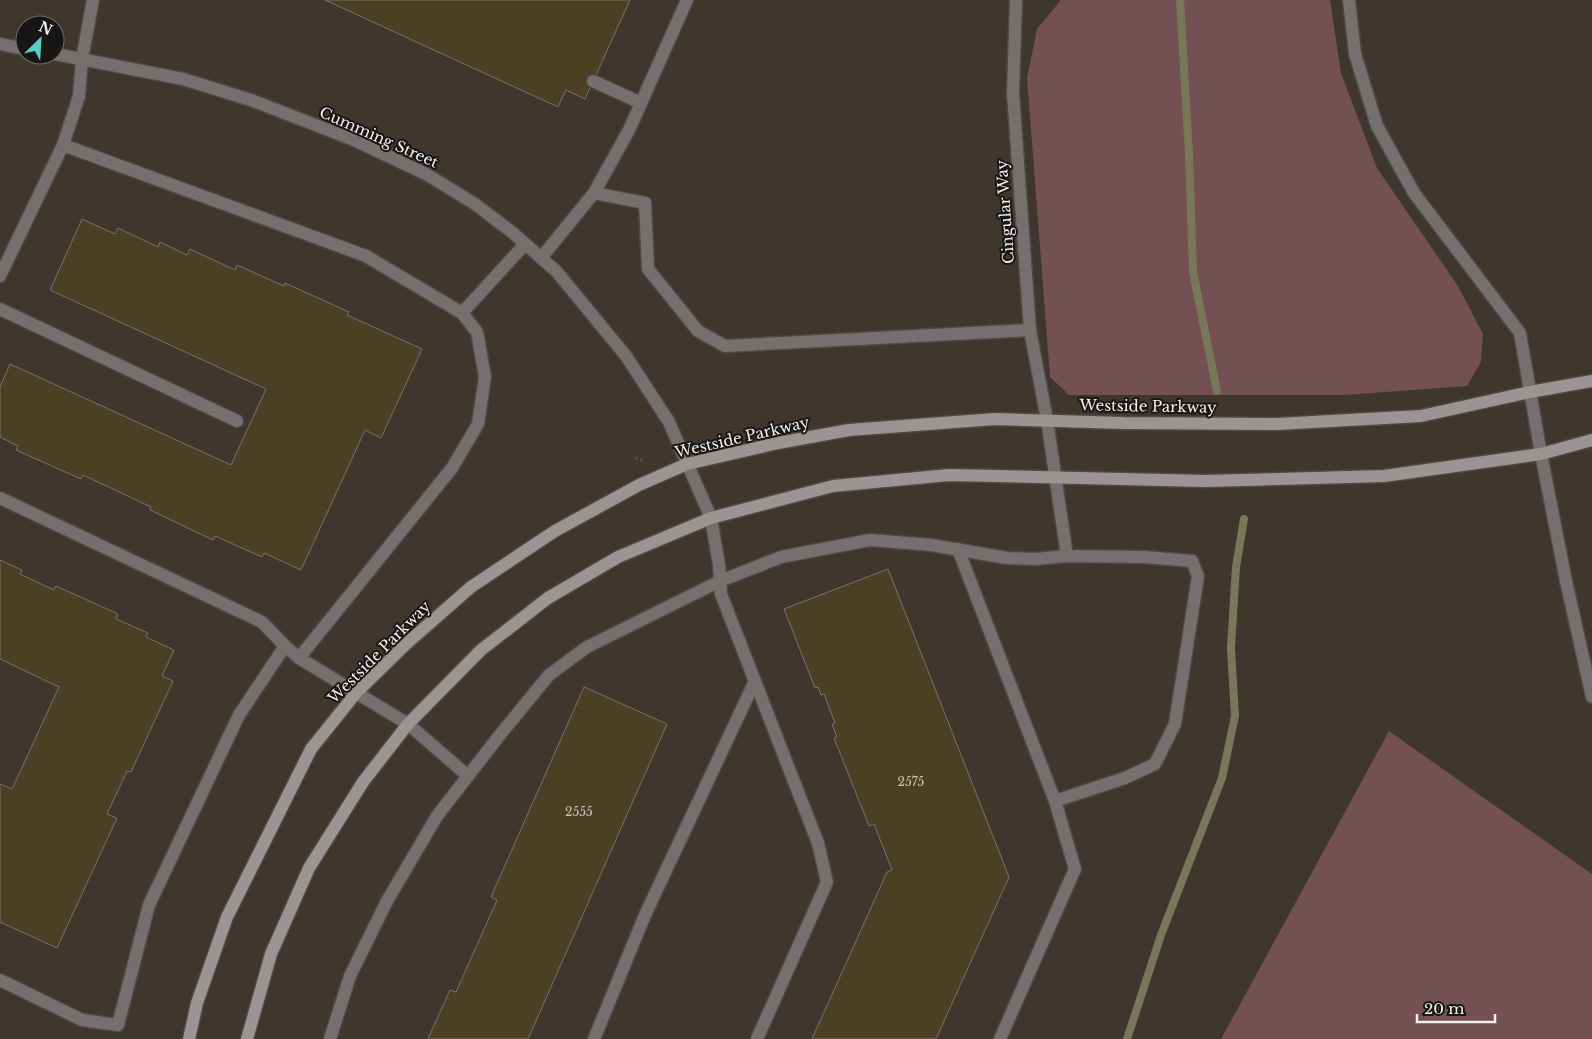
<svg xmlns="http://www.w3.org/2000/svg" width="1592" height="1039" font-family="'Libre Baskerville',serif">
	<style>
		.built { fill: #3f362e; fill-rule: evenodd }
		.forest { fill: #725054 }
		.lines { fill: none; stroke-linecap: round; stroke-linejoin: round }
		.stream { stroke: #767859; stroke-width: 8 }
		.building { fill: #4c4024; stroke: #76746f }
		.lane-casing { stroke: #4d4945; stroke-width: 15 }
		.street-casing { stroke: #4d4945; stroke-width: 15 }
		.secondary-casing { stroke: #4d4945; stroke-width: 15 }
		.path { stroke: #6f6b68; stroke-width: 3; stroke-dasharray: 1 4; stroke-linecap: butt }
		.lane { stroke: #73706f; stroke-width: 12 }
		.street { stroke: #73706f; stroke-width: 12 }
		.secondary { stroke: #9a9593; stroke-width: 12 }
		.labels { text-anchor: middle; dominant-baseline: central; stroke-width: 4; stroke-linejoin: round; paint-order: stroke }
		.number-label { font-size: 12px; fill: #c8c2ba }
		.street-label { font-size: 15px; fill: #f1eeec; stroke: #181615 }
	</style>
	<rect width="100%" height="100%" fill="#322e2a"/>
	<path class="built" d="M 0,0 L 1592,0 L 1592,874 L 1389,731 L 1221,1039 L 0,1039 ZM 25,25 L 55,25 L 55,55 L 25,55 Z"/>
	<g class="forest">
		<path d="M 1061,0 L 1330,0 L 1341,73 L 1377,168 L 1458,286 L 1483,334 L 1481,362 L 1467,386 L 1346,395 L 1069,395 L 1050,377 L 1027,78 L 1037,29 Z"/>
		<path d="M 1389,731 L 1592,874 L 1592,1039 L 1221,1039 Z"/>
	</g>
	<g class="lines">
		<g class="stream">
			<path d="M 1180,0 L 1189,154 L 1193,272 L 1217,391"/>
			<path d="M 1127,1039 L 1161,935 L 1222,778 L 1235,716 L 1231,648 L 1236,567 L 1244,519"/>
		</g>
	</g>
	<g class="building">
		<path d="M 325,0 L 630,0 L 585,99 L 566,90 L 558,107 Z"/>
		<path d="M 82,219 L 115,234 L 118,228 L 158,247 L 160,242 L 187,255 L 190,249 L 235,270 L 237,265 L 284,286 L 285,283 L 349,312 L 347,315 L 422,349 L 381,438 L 365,430 L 301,570 L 264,553 L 262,557 L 215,536 L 213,540 L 150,510 L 151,507 L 83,475 L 81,479 L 16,450 L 18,446 L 0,437 L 0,387 L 10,364 L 231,465 L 266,389 L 50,290 Z"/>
		<path d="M 0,560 L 22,570 L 20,574 L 54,590 L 56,586 L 118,614 L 116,619 L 148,633 L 146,637 L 174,650 L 162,676 L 173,681 L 131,772 L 127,771 L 107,814 L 117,818 L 57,948 L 0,922 L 0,784 L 12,789 L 59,687 L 0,659 Z"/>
		<path d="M 888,569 L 1009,877 L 936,1039 L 812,1039 L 887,872 L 892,870 L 874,824 L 869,826 L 834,738 L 837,737 L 832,724 L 835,723 L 824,694 L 821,695 L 818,687 L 815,688 L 784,609 Z"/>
		<path d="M 584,687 L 667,724 L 528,1039 L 428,1039 L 450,990 L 456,992 L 497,900 L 491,897 Z"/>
	</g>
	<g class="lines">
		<g class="lane-casing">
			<g id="lane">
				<path d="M 1349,0 L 1355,54 L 1377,126 L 1414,193 L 1520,333 L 1541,454 L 1566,581 L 1592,697"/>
				<path d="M 593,81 L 641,103"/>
				<path d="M 63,145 L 79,96 L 82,59 L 93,0"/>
				<path d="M 594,193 L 645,203 L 648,269 L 698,331 L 725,346 L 1030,330"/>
				<path d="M 541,258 L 594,193 L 629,130 L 687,0"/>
				<path d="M 0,276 L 63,145 L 366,256 L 462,313 L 477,332 L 485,377 L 478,424 L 452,468 L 299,658"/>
				<path d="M 0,309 L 237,421"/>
				<path d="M 462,313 L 525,244"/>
				<path d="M 1047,420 L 1067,556"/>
				<path d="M 0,498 L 262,622 L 285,646"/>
				<path d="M 711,518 L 719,565 L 721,594 L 818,843 L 827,882 L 757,1039"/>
				<path d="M 958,549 L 1055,801 L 1075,869 L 1000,1039"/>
				<path d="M 0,980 L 82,1020 L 118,1025 L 149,905 L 239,715 L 285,646 L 299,658 L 408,724 L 468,776"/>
				<path d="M 330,1039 L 350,976 L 387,901 L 437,816 L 499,736 L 549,675 L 587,647 L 720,581 L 781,557 L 870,540 L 931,545 L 1007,558 L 1035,559 L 1067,556 L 1144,557 L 1192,561 L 1198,576 L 1175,724 L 1155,764 L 1125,778 L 1055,801"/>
				<path d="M 594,1039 L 645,915 L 755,681"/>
			</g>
		</g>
		<g class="street-casing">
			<g id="street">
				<path d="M 1016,0 L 1013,93 L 1030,330 L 1047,420"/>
				<path d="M 0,44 L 25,49"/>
				<path d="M 55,54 L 183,79 L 251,100 L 354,140 L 426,174 L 475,204 L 513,233 L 557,272 L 626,356 L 669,422 L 711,518"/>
			</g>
		</g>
		<g class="secondary-casing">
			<g id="secondary">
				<path d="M 189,1039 L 197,1003 L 227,917 L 311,749 L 356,693 L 406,644 L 471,587 L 555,531 L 639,485 L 687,464 L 778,443 L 849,430 L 995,419 L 1123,423 L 1277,424 L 1421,416 L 1530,392 L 1592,381"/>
				<path d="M 247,1039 L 271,954 L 309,868 L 363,782 L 408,724 L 481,650 L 548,598 L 618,557 L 711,518 L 833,486 L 949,475 L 1205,481 L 1384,476 L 1541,454 L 1592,440"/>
			</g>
		</g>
		<path class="path" d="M 636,458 L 645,462"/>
		<use href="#lane" class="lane"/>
		<use href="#street" class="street"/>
		<use href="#secondary" class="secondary"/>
	</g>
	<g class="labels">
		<g class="number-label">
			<text x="911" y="781">2575</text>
			<text x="579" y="811">2555</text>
		</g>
		<g class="street-label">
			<text transform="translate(379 137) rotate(24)">Cumming Street</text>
			<text transform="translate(1005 212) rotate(-94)">Cingular Way</text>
			<text transform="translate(1148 406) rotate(1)">Westside Parkway</text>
			<text transform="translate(742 437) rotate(-13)">Westside Parkway</text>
			<text transform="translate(379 652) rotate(-45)">Westside Parkway</text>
		</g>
	</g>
	<g transform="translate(40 40) rotate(25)"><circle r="24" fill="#181615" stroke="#6f6c6b"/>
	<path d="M0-4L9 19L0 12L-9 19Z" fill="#57cec1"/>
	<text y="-8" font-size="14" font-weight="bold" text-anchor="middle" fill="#f1eeec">N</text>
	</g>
	<path d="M1417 1014v8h78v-8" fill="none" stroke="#f1eeec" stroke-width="2.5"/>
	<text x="1424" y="1014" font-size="15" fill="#f1eeec" stroke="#181615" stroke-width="4" paint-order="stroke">20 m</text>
</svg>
